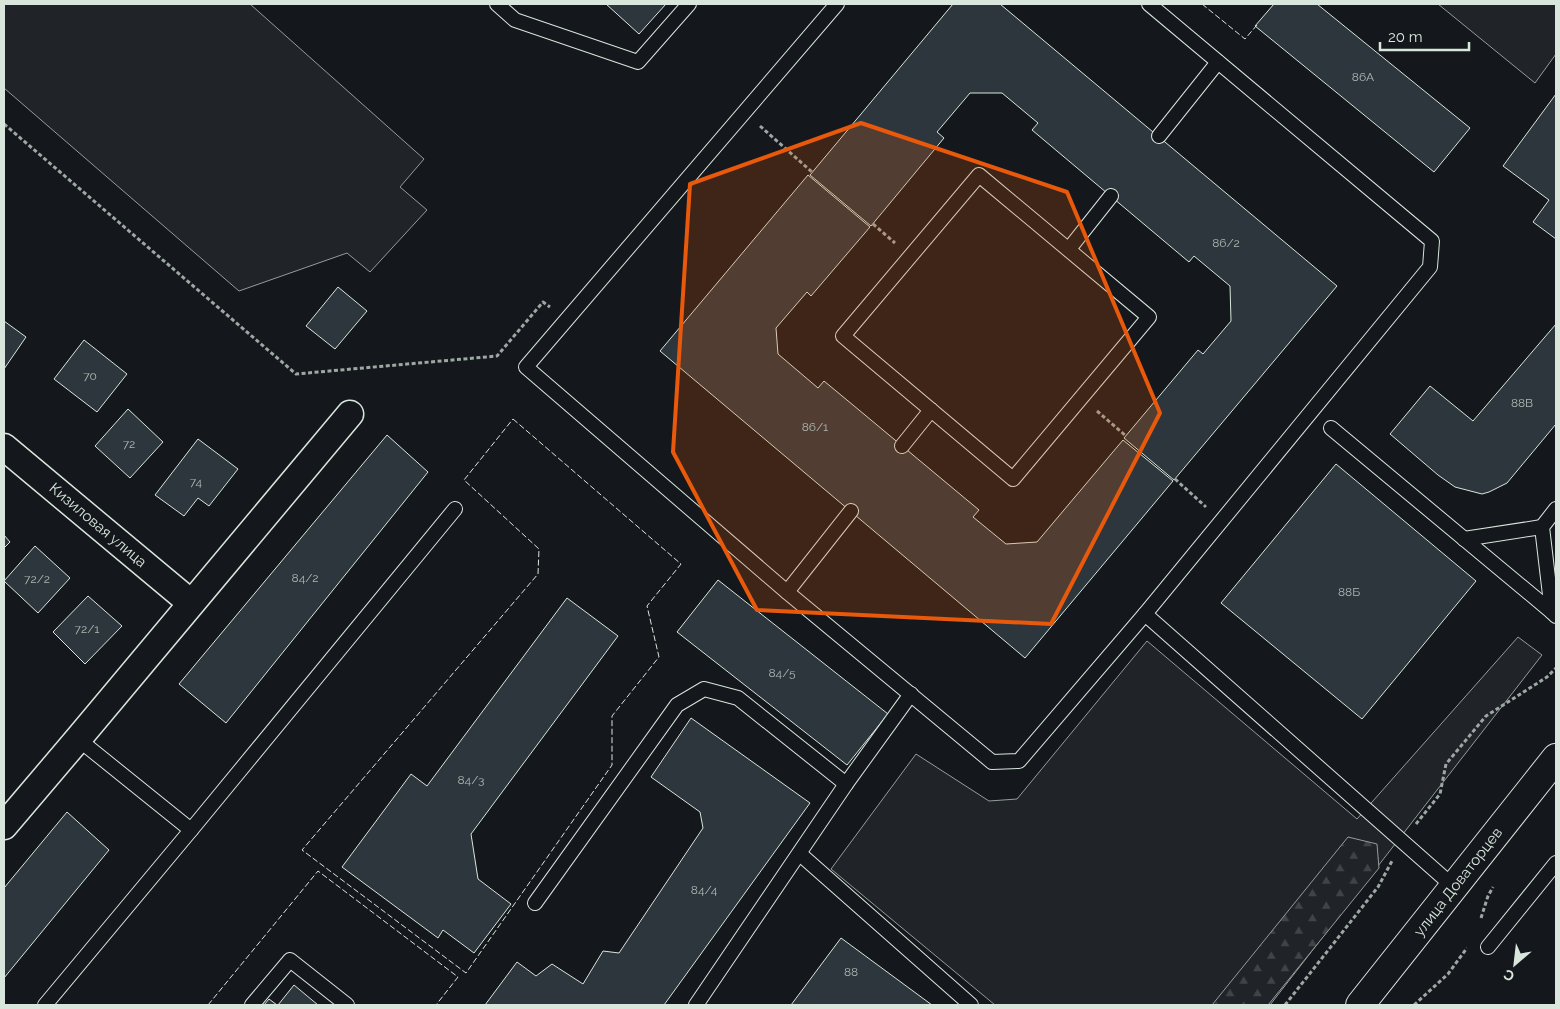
<svg xmlns="http://www.w3.org/2000/svg" width="1560" height="1009" font-family="Raleway,sans-serif">
	<style>
		.green { fill: #202428; stroke: #939e99 }
		.forest { fill: url(#forest-firs); stroke: #939e99 }
		.building { fill: #2c363c; stroke: #d8e6dc }
		.lines { fill: none; stroke-linecap: round; stroke-linejoin: round }
		.lane-casing { stroke: #d8e6dc; stroke-width: 16 }
		.street-casing { stroke: #d8e6dc; stroke-width: 29 }
		.secondary-casing { stroke: #d8e6dc; stroke-width: 30 }
		.path { stroke: #9da8a2; stroke-width: 3; stroke-dasharray: 4 2.5; stroke-linecap: butt }
		.lane { stroke: #14181c; stroke-width: 14 }
		.street { stroke: #14181c; stroke-width: 26 }
		.secondary { stroke: #14181c; stroke-width: 28 }
		.fence { stroke: #d8e6dc; stroke-width: 1; stroke-dasharray: 6 2.5; stroke-linecap: butt }
		.marked { fill: #e8590c; fill-opacity: 0.2; stroke: #e8590c; stroke-width: 4; stroke-linejoin: round }
		.labels { text-anchor: middle; dominant-baseline: central; stroke-width: 4; stroke-linejoin: round; paint-order: stroke }
		.number-label { font-size: 12px; fill: #adbab4 }
		.street-label { font-size: 15px; fill: #d8e6dc; stroke: #14181c }
	</style>
	<defs>
		<pattern id="forest-firs" width="22" height="20" patternUnits="userSpaceOnUse" patternTransform="scale(1.25)"><rect width="22" height="20" fill="#202428"/><path d="M5 1l3.5 6h-7zM16 11l3.5 6h-7z" fill="#404447"/></pattern>
	</defs>
	<rect width="100%" height="100%" fill="#14181c"/>
	<g class="green">
		<path d="M 4,4 L 250,4 L 424,159 L 400,187 L 427,210 L 370,272 L 347,253 L 239,291 L 4,88 Z"/>
		<path d="M 1438,4 L 1556,4 L 1556,54 L 1535,83 Z"/>
		<path d="M 1518,637 L 1542,655 L 1270,1005 L 995,1005 L 831,869 L 916,754 L 989,801 L 1017,799 L 1147,641 L 1357,819 Z"/>
	</g>
	<path class="forest" d="M 1348,837 L 1377,844 L 1379,868 L 1268,1005 L 1212,1005 Z"/>
	<g class="building">
		<path d="M 606,4 L 666,4 L 639,34 Z"/>
		<path d="M 953,4 L 1000,4 L 1337,286 L 1174,480 L 1124,438 L 1198,350 L 1203,354 L 1231,321 L 1230,286 L 1194,256 L 1189,262 L 1032,130 L 1038,123 L 1002,93 L 970,93 L 937,132 L 944,138 L 871,226 L 810,175 Z"/>
		<path d="M 1274,4 L 1317,4 L 1470,128 L 1434,172 L 1255,26 Z"/>
		<path d="M 1556,94 L 1556,239 L 1533,222 L 1549,200 L 1503,166 Z"/>
		<path d="M 808,175 L 870,227 L 811,296 L 807,292 L 776,328 L 778,354 L 818,388 L 824,381 L 865,415 L 979,510 L 973,517 L 1006,544 L 1037,542 L 1123,440 L 1173,481 L 1025,658 L 660,351 Z"/>
		<path d="M 338,287 L 367,311 L 335,349 L 306,326 Z"/>
		<path d="M 4,321 L 26,337 L 4,369 Z"/>
		<path d="M 1556,324 L 1556,424 L 1507,483 L 1489,492 L 1482,494 L 1455,487 L 1438,475 L 1390,434 L 1430,386 L 1473,421 Z"/>
		<path d="M 84,340 L 127,374 L 97,412 L 54,379 Z"/>
		<path d="M 128,409 L 163,442 L 130,478 L 95,446 Z"/>
		<path d="M 387,435 L 428,472 L 226,723 L 179,684 Z"/>
		<path d="M 198,439 L 238,469 L 209,506 L 198,498 L 184,516 L 155,495 Z"/>
		<path d="M 1336,464 L 1476,581 L 1362,719 L 1221,603 Z"/>
		<path d="M 4,535 L 10,542 L 4,548 Z"/>
		<path d="M 35,546 L 70,578 L 38,613 L 4,581 Z"/>
		<path d="M 718,580 L 888,714 L 847,765 L 677,632 Z"/>
		<path d="M 88,596 L 122,626 L 85,664 L 53,632 Z"/>
		<path d="M 567,598 L 618,636 L 471,834 L 478,879 L 511,904 L 474,953 L 443,930 L 438,938 L 342,867 L 411,774 L 427,786 Z"/>
		<path d="M 691,718 L 810,803 L 664,1005 L 485,1005 L 517,962 L 536,976 L 552,964 L 583,984 L 603,951 L 619,953 L 703,828 L 700,812 L 651,777 Z"/>
		<path d="M 67,812 L 109,850 L 4,978 L 4,888 Z"/>
		<path d="M 841,938 L 932,1005 L 791,1005 Z"/>
		<path d="M 294,985 L 318,1005 L 278,1005 Z"/>
		<path d="M 269,999 L 277,1005 L 264,1005 Z"/>
	</g>
	<g class="lines">
		<g class="lane-casing">
			<g id="lane">
				<path d="M 497,4 L 515,20 L 638,62 L 689,4"/>
				<path d="M 837,4 L 526,367 L 787,592 L 992,762 L 1019,761 L 1145,614 L 1430,267 L 1432,241 L 1149,4"/>
				<path d="M 1159,136 L 1218,62"/>
				<path d="M 979,175 L 1149,317 L 1013,479 L 843,336 Z"/>
				<path d="M 1069,249 L 1111,196"/>
				<path d="M 1331,428 L 1552,612"/>
				<path d="M 902,446 L 931,410"/>
				<path d="M 1464,539 L 1542,527"/>
				<path d="M 787,592 L 851,511"/>
				<path d="M 1145,614 L 1454,887"/>
				<path d="M 1556,616 L 1552,612 L 1542,527 L 1556,509"/>
				<path d="M 191,830 L 455,509"/>
				<path d="M 800,854 L 971,1005"/>
				<path d="M 535,903 L 677,705 L 704,689 L 738,698 L 846,784"/>
				<path d="M 1488,947 L 1556,863"/>
				<path d="M 45,1005 L 191,830 L 78,739"/>
				<path d="M 252,1005 L 290,960 L 347,1005"/>
				<path d="M 696,1005 L 846,784 L 911,694"/>
			</g>
		</g>
		<g class="street-casing">
			<g id="street">
				<path d="M 4,447 L 191,603"/>
				<path d="M 4,826 L 78,739 L 350,414"/>
			</g>
		</g>
		<g class="secondary-casing">
			<path id="secondary" d="M 1360,1005 L 1556,758"/>
		</g>
		<g class="path">
			<path d="M 4,124 L 296,374 L 497,356 L 543,302 L 550,307"/>
			<path d="M 760,126 L 812,172"/>
			<path d="M 873,224 L 895,243"/>
			<path d="M 1097,411 L 1126,436"/>
			<path d="M 1175,479 L 1206,507"/>
			<path d="M 1416,824 L 1440,794 L 1446,764 L 1486,716 L 1547,677 L 1556,668"/>
			<path d="M 1481,918 L 1488,896 L 1493,887"/>
			<path d="M 1285,1005 L 1378,887 L 1392,861"/>
			<path d="M 1414,1005 L 1448,974 L 1467,948"/>
		</g>
		<use href="#lane" class="lane"/>
		<use href="#street" class="street"/>
		<use href="#secondary" class="secondary"/>
		<g class="fence">
			<path d="M 1202,4 L 1245,39 L 1257,25"/>
			<path d="M 513,419 L 681,564 L 647,606 L 659,657 L 612,716 L 612,765 L 466,973 L 302,850 L 538,574 L 539,549 L 464,480 Z"/>
			<path d="M 208,1005 L 318,871 L 458,977 L 436,1005"/>
		</g>
	</g>
	<path class="marked" d="M 861,123 L 1067,192 L 1160,413 L 1051,624 L 757,610 L 673,452 L 690,184 Z"/>
	<g class="labels">
		<g class="number-label">
			<text x="1363" y="77">86А</text>
			<text x="1226" y="243">86/2</text>
			<text x="90" y="376">70</text>
			<text x="1522" y="403">88В</text>
			<text x="815" y="427">86/1</text>
			<text x="129" y="444">72</text>
			<text x="196" y="482">74</text>
			<text x="305" y="578">84/2</text>
			<text x="37" y="579">72/2</text>
			<text x="1349" y="592">88Б</text>
			<text x="87" y="629">72/1</text>
			<text x="782" y="673">84/5</text>
			<text x="471" y="780">84/3</text>
			<text x="704" y="890">84/4</text>
			<text x="851" y="972">88</text>
		</g>
		<g class="street-label">
			<text transform="translate(98 525) rotate(40)">Кизиловая улица</text>
			<text transform="translate(1458 882) rotate(-52)">улица Доваторцев</text>
		</g>
	</g>
	<rect width="1560" height="1009" fill="none" stroke="#d8e6dc" stroke-width="10"/>
	<g transform="translate(1515 964) rotate(208)" stroke="#14181c" stroke-width="4" paint-order="stroke">
	<path d="M0-4L9 19L0 12L-9 19Z" fill="#d8e6dc"/>
	<text y="-8" font-size="14" font-weight="bold" text-anchor="middle" fill="#d8e6dc">С</text>
	</g>
	<path d="M1380 42v8h89v-8" fill="none" stroke="#d8e6dc" stroke-width="2.5"/>
	<text x="1388" y="42" font-size="15" fill="#d8e6dc" stroke="#14181c" stroke-width="4" paint-order="stroke">20 m</text>
</svg>
